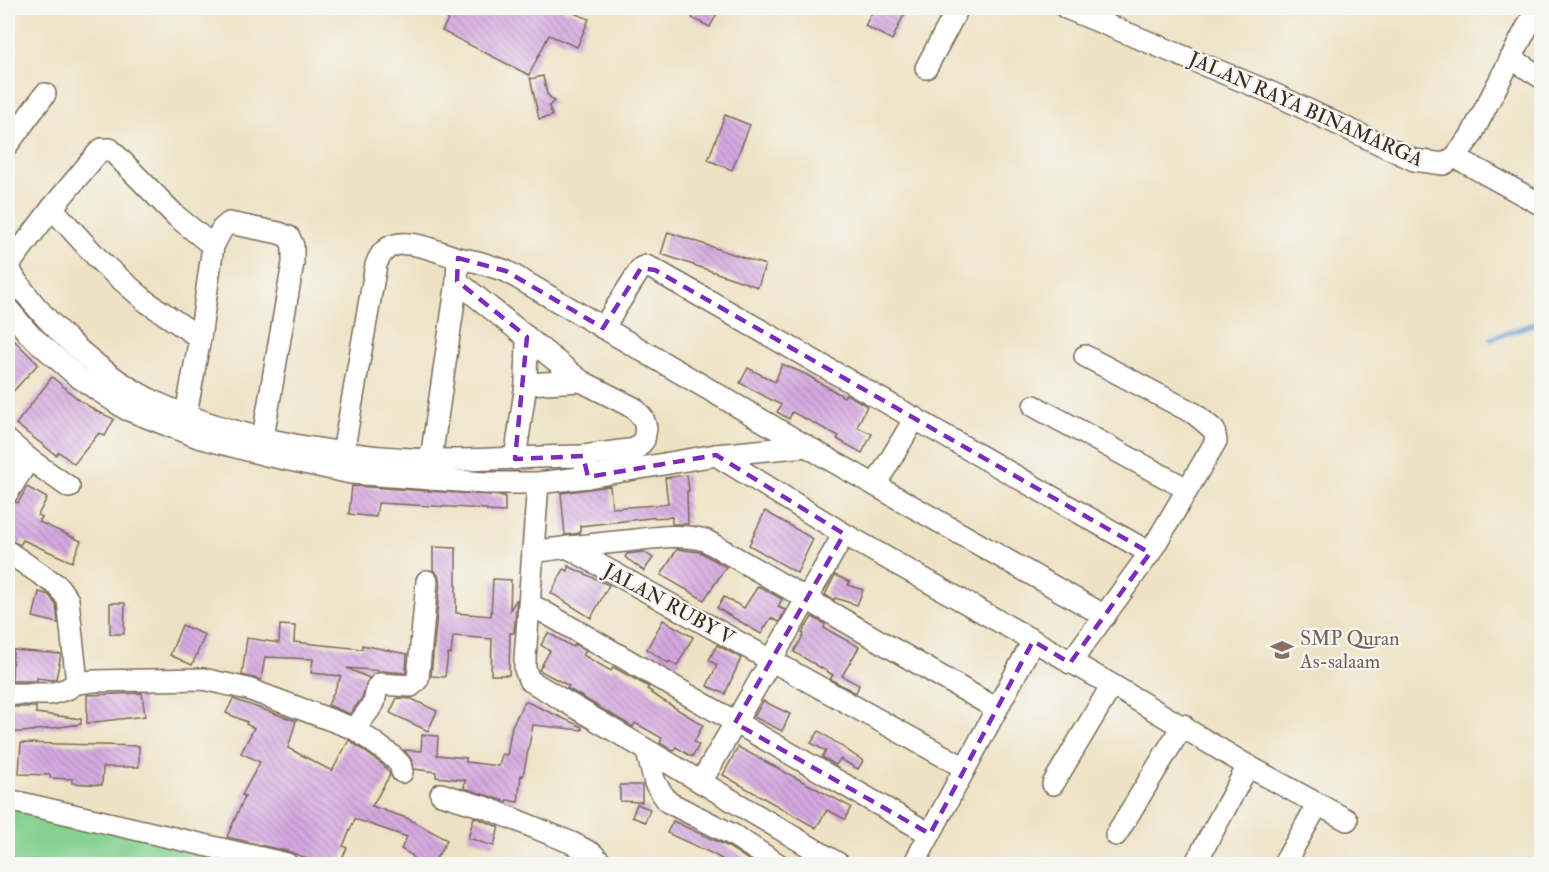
<svg xmlns="http://www.w3.org/2000/svg" width="1549" height="872" font-family="'IM FELL Double Pica',serif">
	<style>
		.grass { fill: #84d190; stroke: #607e57; stroke-width: 1.5 }
		.lines { fill: none; stroke-linecap: round; stroke-linejoin: round }
		.stream { stroke: #719fd9; stroke-width: 5 }
		.building { fill: url(#building-back-hatch) }
		.minor-casing { stroke: #7a6a58; stroke-width: 24 }
		.minor { stroke: #fff; stroke-width: 21 }
		.marked { fill: none; stroke: #7b2cbf; stroke-width: 4.5; stroke-dasharray: 12 8; stroke-linejoin: round }
		.labels { text-anchor: middle; dominant-baseline: central; stroke-width: 4.5; stroke-linejoin: round; paint-order: stroke }
		.street-label { font-size: 20px; fill: #3b2a1e; stroke: #f6f6f2 }
		.education-label { font-size: 20px; fill: #785e54; stroke: #f6f6f2; text-anchor: start }
	</style>
	<defs>
		<pattern id="building-back-hatch" width="6" height="6" patternUnits="userSpaceOnUse" patternTransform="scale(1.5)"><rect width="6" height="6" fill="#d5a8e0"/><path d="M-1 5l2 2M0 0l6 6M5-1l2 2" fill="none" stroke="#ae89b5"/></pattern>
	</defs>
	<rect width="100%" height="100%" fill="#f6f6f2"/>
	<filter id="ink" filterUnits="userSpaceOnUse"><feTurbulence type="fractalNoise" baseFrequency=".0167" numOctaves="2"/><feDisplacementMap in="SourceGraphic" scale="12" xChannelSelector="R" yChannelSelector="G"/><feConvolveMatrix kernelMatrix="1 2 1 2 8 2 1 2 1" color-interpolation-filters="sRGB"/></filter>
	<filter id="wash" filterUnits="userSpaceOnUse"><feTurbulence type="fractalNoise" baseFrequency=".008" numOctaves="4" result="noise"/><feDisplacementMap in="SourceGraphic" scale="24" xChannelSelector="R" yChannelSelector="G"/><feGaussianBlur stdDeviation="1.35" result="paint"/><feColorMatrix in="noise" values="0 0 0 0 0 0 0 0 0 0 0 0 0 0 0 0 0 1.4 0 .05"/><feComposite in="paint" operator="in"/></filter>
	<g filter="url(#wash)">
		<rect width="100%" height="100%" fill="#eee2c4"/>
		<path class="grass" d="M 8,800 L 284,864 L 8,864 Z"/>
		<g class="lines">
			<path class="stream" d="M 1490,339 L 1542,321"/>
		</g>
		<g id="blocks">
			<g class="building">
				<path d="M 454,8 L 561,8 L 589,19 L 577,47 L 549,35 L 529,75 L 442,31 Z"/>
				<path d="M 697,8 L 720,8 L 710,27 L 692,18 Z"/>
				<path d="M 874,8 L 907,8 L 892,40 L 865,26 Z"/>
				<path d="M 543,76 L 547,94 L 554,101 L 549,106 L 552,116 L 539,119 L 530,77 L 531,79 Z"/>
				<path d="M 725,115 L 750,125 L 732,170 L 708,160 Z"/>
				<path d="M 668,232 L 765,265 L 758,287 L 661,254 Z"/>
				<path d="M 8,334 L 38,364 L 8,397 Z"/>
				<path d="M 782,364 L 805,374 L 844,397 L 846,394 L 867,406 L 857,427 L 872,434 L 862,453 L 837,439 L 839,436 L 792,412 L 789,419 L 777,412 L 781,405 L 740,383 L 748,368 L 775,382 Z"/>
				<path d="M 52,377 L 79,400 L 98,412 L 114,419 L 105,436 L 99,433 L 74,464 L 59,452 L 56,455 L 16,424 Z"/>
				<path d="M 687,475 L 689,491 L 687,491 L 688,524 L 672,524 L 672,517 L 650,518 L 580,526 L 580,533 L 565,535 L 561,493 L 610,486 L 612,508 L 658,505 L 668,503 L 665,478 Z"/>
				<path d="M 352,486 L 505,496 L 505,512 L 487,511 L 487,509 L 378,503 L 376,517 L 349,514 Z"/>
				<path d="M 27,487 L 47,498 L 38,515 L 42,517 L 39,522 L 81,541 L 72,562 L 23,540 L 20,545 L 8,539 L 8,505 L 16,502 L 18,503 Z"/>
				<path d="M 765,511 L 813,539 L 797,573 L 749,545 Z"/>
				<path d="M 433,547 L 456,548 L 456,613 L 491,616 L 493,579 L 511,580 L 510,610 L 517,599 L 514,633 L 510,633 L 509,675 L 491,675 L 492,639 L 453,636 L 451,654 L 448,654 L 445,677 L 431,676 L 440,582 L 438,575 L 433,570 Z"/>
				<path d="M 677,549 L 700,552 L 726,567 L 704,600 L 661,575 Z"/>
				<path d="M 644,552 L 653,558 L 644,571 L 625,557 L 627,554 Z"/>
				<path d="M 568,566 L 609,585 L 591,618 L 551,593 L 564,569 L 568,571 Z"/>
				<path d="M 835,575 L 850,582 L 848,585 L 863,590 L 857,605 L 835,598 L 834,600 L 825,595 Z"/>
				<path d="M 758,586 L 782,599 L 778,607 L 785,610 L 779,622 L 771,618 L 761,634 L 717,608 L 724,597 L 744,608 Z"/>
				<path d="M 39,592 L 49,595 L 56,605 L 58,623 L 33,617 Z"/>
				<path d="M 110,603 L 125,603 L 124,634 L 110,634 Z"/>
				<path d="M 812,617 L 825,624 L 824,628 L 859,647 L 842,676 L 859,685 L 856,693 L 830,679 L 833,675 L 794,652 L 804,634 L 802,633 Z"/>
				<path d="M 663,620 L 693,637 L 677,666 L 669,661 L 668,663 L 647,649 Z"/>
				<path d="M 182,625 L 205,635 L 192,665 L 170,655 Z"/>
				<path d="M 280,625 L 295,626 L 294,642 L 362,649 L 362,645 L 407,654 L 406,673 L 347,668 L 369,678 L 362,698 L 350,714 L 328,705 L 341,676 L 311,673 L 313,659 L 265,657 L 261,680 L 242,675 L 247,638 L 279,643 Z"/>
				<path d="M 548,633 L 573,647 L 575,644 L 586,651 L 583,655 L 611,671 L 613,667 L 649,687 L 647,689 L 652,692 L 651,693 L 703,725 L 694,742 L 699,745 L 692,757 L 676,747 L 674,751 L 660,743 L 662,738 L 635,723 L 633,727 L 567,688 L 569,686 L 539,670 L 550,651 L 541,645 Z"/>
				<path d="M 717,645 L 741,658 L 725,694 L 707,686 L 717,665 L 709,660 Z"/>
				<path d="M 13,650 L 61,654 L 56,679 L 51,680 L 37,678 L 37,681 L 12,681 Z"/>
				<path d="M 142,693 L 145,716 L 87,723 L 87,695 Z"/>
				<path d="M 397,698 L 412,699 L 437,711 L 428,731 L 390,713 Z"/>
				<path d="M 233,699 L 296,721 L 288,748 L 332,771 L 349,740 L 383,765 L 388,771 L 390,775 L 372,806 L 409,819 L 447,840 L 433,864 L 411,864 L 413,856 L 401,849 L 407,837 L 355,819 L 343,846 L 347,848 L 339,864 L 320,864 L 290,852 L 227,837 L 245,796 L 242,795 L 260,762 L 241,753 L 254,728 L 246,724 L 247,722 L 226,713 Z"/>
				<path d="M 525,701 L 582,727 L 582,730 L 533,725 L 523,776 L 521,775 L 518,802 L 507,800 L 507,802 L 464,788 L 465,780 L 436,777 L 436,772 L 414,769 L 412,760 L 404,750 L 421,751 L 422,735 L 438,736 L 437,755 L 466,758 L 466,762 L 499,766 L 502,754 L 507,755 L 512,726 Z"/>
				<path d="M 763,701 L 790,714 L 782,731 L 754,717 Z"/>
				<path d="M 8,707 L 36,707 L 36,713 L 81,719 L 81,724 L 23,732 L 8,732 Z"/>
				<path d="M 819,731 L 863,761 L 858,769 L 840,759 L 836,765 L 822,757 L 826,751 L 811,743 Z"/>
				<path d="M 21,743 L 139,746 L 139,767 L 103,767 L 102,785 L 72,783 L 72,779 L 50,778 L 50,775 L 19,774 Z"/>
				<path d="M 738,747 L 851,807 L 845,819 L 827,810 L 816,828 L 723,775 Z"/>
				<path d="M 620,785 L 642,785 L 642,802 L 620,801 Z"/>
				<path d="M 637,804 L 650,809 L 645,822 L 632,817 Z"/>
				<path d="M 474,817 L 499,827 L 494,846 L 468,838 Z"/>
				<path d="M 673,821 L 727,846 L 755,864 L 730,864 L 713,854 L 667,833 Z"/>
			</g>
		</g>
	</g>
	<g filter="url(#ink)">
		<use href="#blocks" fill-opacity="0" stroke="#7a6a58" stroke-width="1.5"/>
		<g class="lines">
			<g class="minor-casing">
				<g id="minor">
					<path d="M 1066,8 L 1272,93 L 1414,160 L 1444,164 L 1455,157 L 1471,136 L 1537,8"/>
					<path d="M 1511,58 L 1542,78"/>
					<path d="M 926,68 L 958,8"/>
					<path d="M 8,144 L 45,94"/>
					<path d="M 1455,157 L 1542,205"/>
					<path d="M 52,208 L 102,263 L 147,302 L 200,338"/>
					<path d="M 458,258 L 478,262 L 506,271 L 806,446 L 1105,616"/>
					<path d="M 8,265 C 11,271 14,279 19,285 C 52,330 105,378 155,402 C 240,442 358,460 451,460 C 495,460 539,456 583,456 L 588,477"/>
					<path d="M 8,266 L 52,208 L 97,154 L 102,149 L 110,149 L 176,216 L 213,246"/>
					<path d="M 8,309 L 29,334 L 77,376 L 126,409 L 198,437 L 266,455 L 351,473 L 485,483 L 538,483 L 588,477 L 716,455 L 806,446"/>
					<path d="M 603,328 L 641,268 L 646,266 L 655,270 L 1150,553"/>
					<path d="M 526,384 L 581,381"/>
					<path d="M 1034,406 L 1187,489"/>
					<path d="M 186,414 L 200,338 L 213,246 L 222,229 L 229,223 L 279,233 L 289,237 L 293,246 L 293,263 L 263,437"/>
					<path d="M 8,441 L 29,459 L 69,487"/>
					<path d="M 343,453 L 376,265 C 389,227 431,250 458,258 L 457,281 L 581,381 L 634,408 L 643,418 L 646,428 L 644,440 L 636,449 L 583,456"/>
					<path d="M 716,455 L 844,534 L 1112,685 L 1248,766 L 1347,820"/>
					<path d="M 431,459 L 457,281"/>
					<path d="M 515,459 L 526,384 L 527,337"/>
					<path d="M 538,483 L 525,659 L 525,669 L 529,680 L 839,864"/>
					<path d="M 876,484 L 915,418"/>
					<path d="M 8,492 L 29,459"/>
					<path d="M 567,547 L 965,768"/>
					<path d="M 8,552 L 58,586 L 68,600 L 77,683"/>
					<path d="M 533,552 C 564,547 595,544 626,541 C 653,538 679,533 705,540 L 997,709"/>
					<path d="M 530,604 L 930,834"/>
					<path d="M 1070,663 L 1150,553 L 1216,441 L 1214,430 L 1195,414 L 1085,356"/>
					<path d="M 8,694 L 50,694 L 67,689 L 77,683 L 94,681 L 203,679 L 248,689 L 355,729 L 391,755 L 400,764 L 402,772"/>
					<path d="M 355,729 L 374,703 L 377,688 L 380,684 L 411,686 L 418,679 L 427,581"/>
					<path d="M 647,752 L 655,783 L 668,802 L 733,835 L 778,864"/>
					<path d="M 701,782 L 844,534"/>
					<path d="M 1053,784 L 1112,685"/>
					<path d="M 441,794 L 487,808 L 572,843 L 593,854 L 602,864"/>
					<path d="M 8,800 L 287,864"/>
					<path d="M 1116,835 L 1183,725"/>
					<path d="M 914,864 L 1033,641"/>
					<path d="M 1195,864 L 1248,766"/>
					<path d="M 1284,864 L 1318,804"/>
				</g>
			</g>
			<use href="#minor" class="minor"/>
		</g>
	</g>
	<path class="marked" d="M 458,258 L 506,271 L 603,328 L 641,268 L 655,270 L 1150,553 L 1070,663 L 1033,641 L 930,834 L 735,723 L 844,534 L 716,455 L 588,477 L 583,456 L 515,459 L 527,337 L 457,281 Z"/>
	<defs>
		<g id="school-bare" transform="scale(1.8)"><path d="M0-5L7-2L0 1L-7-2ZM-4 1L0 2.5L4 1V4Q0 6-4 4Z" fill="#8d6e63" stroke="#f6f6f2" stroke-width="2.5" paint-order="stroke"/></g>
	</defs>
	<g fill-rule="evenodd">
		<use href="#school-bare" x="1282" y="650"/>
	</g>
	<g class="labels">
		<g class="street-label">
			<text transform="translate(1306 109) rotate(24)">JALAN RAYA BINAMARGA</text>
			<text transform="translate(669 604) rotate(29)">JALAN RUBY V</text>
		</g>
		<g class="education-label">
			<text x="1300" y="638">SMP Quran<tspan x="1300" dy="23">As-salaam</tspan></text>
		</g>
	</g>
	<rect width="1549" height="872" fill="none" stroke="#f6f6f2" stroke-width="30"/>
</svg>
